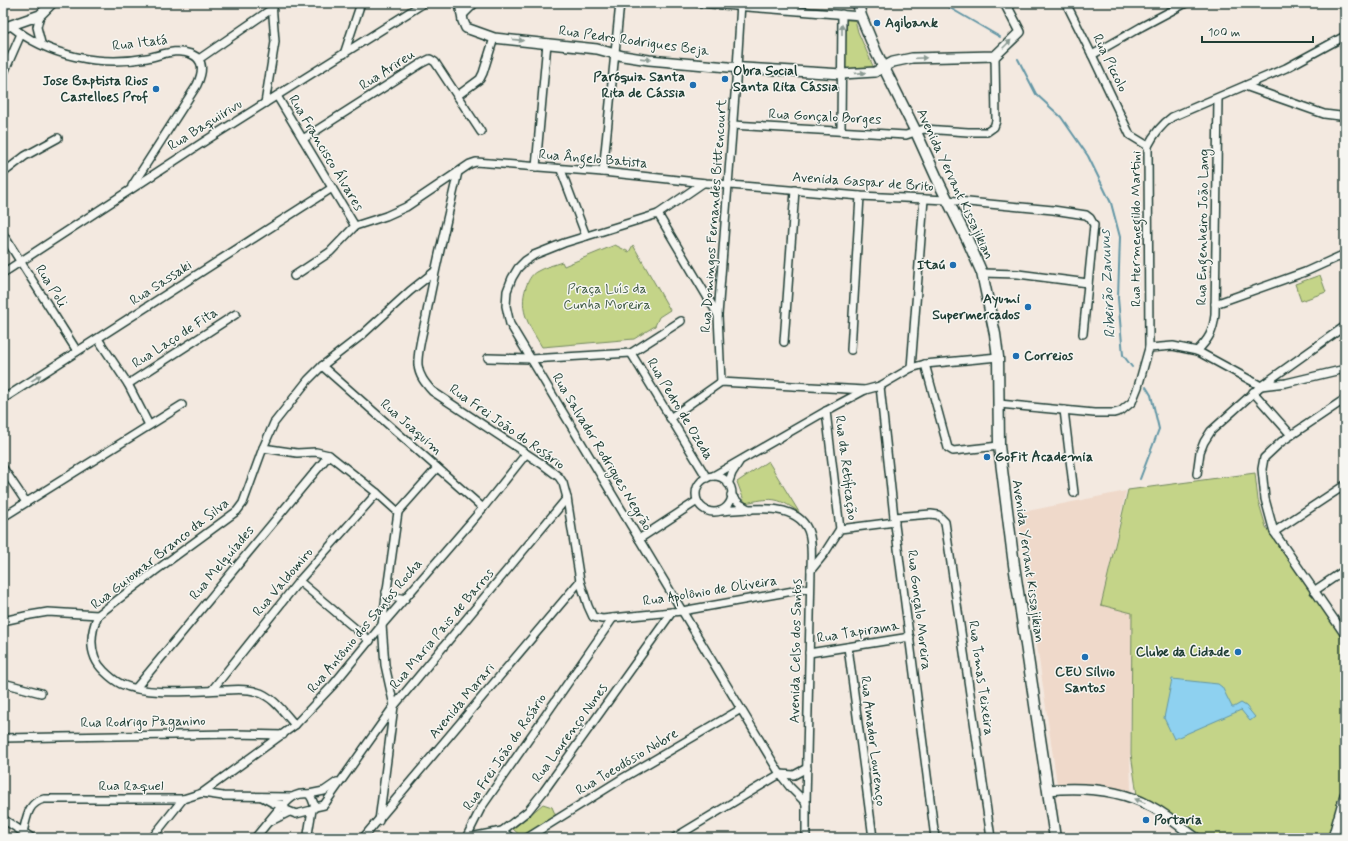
<svg xmlns="http://www.w3.org/2000/svg" width="1348" height="841" font-family="Mynerve,sans-serif">
	<style>
		.built { fill: #efd9ca }
		.green { fill: #c4d488; stroke: #72885e }
		.water { fill: #8ed1f0; stroke: #6296a5 }
		.lines { fill: none; stroke-linecap: round; stroke-linejoin: round }
		.stream { stroke: #6296a5; stroke-width: 2 }
		.minor-casing { stroke: #1f3d34; stroke-width: 10 }
		.tertiary-casing { stroke: #1f3d34; stroke-width: 12 }
		.secondary-casing { stroke: #1f3d34; stroke-width: 13 }
		.minor { stroke: #f6f6f2; stroke-width: 7 }
		.tertiary { stroke: #f6f6f2; stroke-width: 9 }
		.secondary { stroke: #f6f6f2; stroke-width: 10 }
		.oneway { fill: #8a9a93 }
		.poi-dot { fill: #1f6fb2; stroke: #f6f6f2; stroke-width: 1.5 }
		.labels { text-anchor: middle; dominant-baseline: central; stroke-width: 3; stroke-linejoin: round; paint-order: stroke }
		.poi-label { font-size: 14px; font-weight: bold; fill: #1f3d34; stroke: #f6f6f2; text-anchor: start }
		.street-label { font-size: 14px; fill: #1f3d34; stroke: #f6f6f2 }
		.park-label { font-size: 14px; fill: #405b45; stroke: #f6f6f2 }
		.water-label { font-size: 15px; font-style: italic; fill: #355b5a; stroke: #f6f6f2 }
	</style>
	<rect width="100%" height="100%" fill="#f3e9e0"/>
	<filter id="ink" filterUnits="userSpaceOnUse"><feTurbulence type="fractalNoise" baseFrequency=".025" numOctaves="2"/><feDisplacementMap in="SourceGraphic" scale="8" xChannelSelector="R" yChannelSelector="G"/><feConvolveMatrix kernelMatrix="1 2 1 2 8 2 1 2 1" color-interpolation-filters="sRGB"/></filter>
	<g filter="url(#ink)">
		<path class="built" d="M 1126,491 L 1101,605 L 1132,613 L 1130,754 L 1131,791 L 1109,786 L 1082,783 L 1057,784 L 1018,513 Z"/>
		<g class="green">
			<path d="M 846,20 L 855,20 L 858,32 L 873,66 L 872,68 L 845,69 Z"/>
			<path d="M 615,245 L 629,252 L 633,245 L 670,310 L 659,317 L 655,326 L 634,339 L 542,347 C 530,327 518,311 526,287 C 528,281 531,275 536,272 C 544,267 554,265 562,262 L 564,266 Z"/>
			<path d="M 1320,275 L 1326,292 L 1301,301 L 1295,284 Z"/>
			<path d="M 768,461 L 799,512 C 776,496 771,498 745,503 L 737,482 Z"/>
			<path d="M 1255,473 L 1258,500 L 1266,527 L 1345,640 L 1345,805 L 1337,838 L 1201,838 L 1160,806 L 1137,795 L 1131,754 L 1132,613 L 1101,605 L 1128,490 Z"/>
			<path d="M 543,804 L 552,807 L 558,821 L 531,838 L 523,838 L 513,829 Z"/>
		</g>
		<path class="water" d="M 1172,679 L 1218,684 L 1222,687 L 1232,707 L 1234,707 L 1241,703 L 1246,706 L 1255,717 L 1250,721 L 1241,710 L 1174,739 L 1164,718 Z"/>
		<g class="lines">
			<g class="stream">
				<path d="M 947,3 L 950,8 L 1000,37"/>
				<path d="M 1018,59 L 1036,94 L 1061,117 L 1088,156 L 1111,203 L 1120,237 L 1118,298 L 1123,355 L 1132,367"/>
				<path d="M 1140,479 L 1159,429 L 1151,395 L 1146,387"/>
			</g>
			<g class="minor-casing">
				<g id="minor">
					<path d="M 698,3 L 861,16"/>
					<path d="M 1066,3 L 1092,55 L 1130,135 L 1148,146"/>
					<path d="M 40,15 L 37,27 L 41,43"/>
					<path d="M 462,16 L 475,3"/>
					<path d="M 11,26 C 48,56 100,67 147,58 C 162,55 176,48 191,54 C 206,60 202,74 197,85 L 132,186"/>
					<path d="M 344,54 L 361,3"/>
					<path d="M 1092,55 L 1141,27 L 1186,3"/>
					<path d="M 199,59 L 273,8"/>
					<path d="M 3,75 L 21,34"/>
					<path d="M 1245,86 L 1324,114 L 1340,116 L 1345,115"/>
					<path d="M 277,96 L 355,226 L 386,216 L 406,207 L 470,164 L 476,162 L 603,172 L 706,183 L 860,196 L 947,200 L 1053,210 L 1086,215 L 1090,218 L 1094,225 L 1083,334"/>
					<path d="M 457,96 L 480,79 L 483,73 L 494,38"/>
					<path d="M 265,103 L 275,42 L 272,3"/>
					<path d="M 732,125 L 906,135 L 924,129 L 968,132 L 987,132 L 994,127 L 996,121 L 995,56"/>
					<path d="M 841,130 L 842,14"/>
					<path d="M 303,139 L 422,63 L 430,59 L 435,62 L 481,132"/>
					<path d="M 536,167 L 547,43"/>
					<path d="M 561,170 L 586,236"/>
					<path d="M 458,172 C 447,220 435,268 426,317 C 423,331 417,352 418,365 C 419,376 425,383 432,391 L 542,464 L 559,477 L 563,483 L 567,498 L 580,581 L 588,606 L 593,617 L 602,619 L 682,611 L 810,588"/>
					<path d="M 603,172 L 620,3"/>
					<path d="M 3,173 L 25,156 L 58,138"/>
					<path d="M 703,183 L 658,214 L 564,243 L 534,255 L 525,261 L 518,268 L 512,278 L 507,291 L 506,306 L 510,324 L 780,774 L 790,787 L 806,803"/>
					<path d="M 658,214 L 718,315"/>
					<path d="M 3,234 L 77,351"/>
					<path d="M 3,273 L 208,139 L 424,3"/>
					<path d="M 982,273 L 1018,274 L 1088,283"/>
					<path d="M 294,276 L 330,252 L 355,226"/>
					<path d="M 1215,304 L 1305,272 L 1345,254"/>
					<path d="M 98,339 L 128,384 L 149,425"/>
					<path d="M 784,342 L 795,190"/>
					<path d="M 1149,348 L 1173,346 L 1197,351 L 1261,386 L 1286,383 L 1345,369"/>
					<path d="M 851,350 L 860,196"/>
					<path d="M 1197,351 C 1209,339 1213,332 1215,315 L 1218,98"/>
					<path d="M 631,353 L 707,478"/>
					<path d="M 488,358 L 531,359 L 631,353 L 681,321"/>
					<path d="M 925,364 L 948,448 L 953,451 L 999,446"/>
					<path d="M 322,366 L 483,508"/>
					<path d="M 911,368 L 924,199"/>
					<path d="M 721,382 L 718,315 L 737,68 L 741,3"/>
					<path d="M 128,384 L 236,314"/>
					<path d="M 880,386 L 894,517 L 935,838"/>
					<path d="M 1253,392 L 1291,435"/>
					<path d="M 3,399 L 332,188"/>
					<path d="M 1345,399 L 1281,442 L 1264,458 L 1262,469 L 1265,499 L 1274,532 L 1345,635"/>
					<path d="M 999,404 L 1094,413 L 1114,413 L 1121,411 L 1132,402 L 1138,387 L 1149,348 L 1148,146 C 1154,134 1161,125 1172,117 L 1286,68 L 1345,36"/>
					<path d="M 1064,410 L 1074,493"/>
					<path d="M 826,411 L 840,529"/>
					<path d="M 670,418 L 721,382 L 865,390"/>
					<path d="M 263,448 L 297,453 L 316,452 L 329,455 L 377,493 L 398,512 L 382,625 L 385,665 L 394,706 L 379,821"/>
					<path d="M 3,468 L 26,502"/>
					<path d="M 1197,474 L 1200,452 L 1204,442 L 1211,431 L 1261,386 L 1345,326"/>
					<path d="M 713,476 L 826,411 L 865,390 L 880,386 L 911,368 L 925,364 L 998,357"/>
					<circle cx="714" cy="494" r="18"/>
					<path d="M 728,484 L 732,473 L 739,462"/>
					<path d="M 731,495 L 740,504 L 750,510"/>
					<path d="M 720,511 C 746,510 795,500 808,530 C 813,542 811,557 811,570 L 806,803 L 806,838"/>
					<path d="M 398,512 L 437,468"/>
					<path d="M 3,517 L 182,405"/>
					<path d="M 894,517 L 931,514 L 938,515 L 945,522 L 991,838"/>
					<path d="M 1274,532 L 1345,485"/>
					<path d="M 639,539 L 697,501"/>
					<path d="M 811,570 L 824,554 L 840,529 L 895,522"/>
					<path d="M 299,581 L 370,641"/>
					<path d="M 1314,591 L 1345,570"/>
					<path d="M 386,592 L 392,596 L 405,599"/>
					<path d="M 3,621 L 30,615 L 48,612 L 98,615"/>
					<path d="M 848,647 L 873,838"/>
					<path d="M 809,653 L 910,637"/>
					<path d="M 3,683 L 41,693"/>
					<path d="M 136,688 L 329,455"/>
					<path d="M 212,690 L 299,581 L 377,493"/>
					<path d="M 295,725 C 285,714 273,696 257,692 C 246,688 235,690 224,690 C 195,691 147,696 121,684 C 115,681 109,676 104,671 C 88,655 90,634 98,615 L 155,571 L 237,511 L 243,503 L 263,448 L 274,423 L 308,380 L 322,366 L 362,335 L 410,291 L 434,272"/>
					<path d="M 3,738 L 232,734 L 283,735"/>
					<path d="M 780,774 L 794,775 L 807,768"/>
					<path d="M 202,793 L 295,725 L 333,685 L 382,625 L 483,508 L 526,454"/>
					<path d="M 309,794 L 324,791 L 337,782"/>
					<path d="M 262,797 L 273,803 L 284,805"/>
					<path d="M 315,807 L 324,805 L 394,706 L 567,498"/>
					<path d="M 3,819 L 32,838"/>
					<path d="M 271,821 L 289,812"/>
					<path d="M 502,831 L 511,838"/>
					<path d="M 23,832 C 27,818 27,803 44,799 L 183,799 L 202,793 L 223,796 L 291,797"/>
					<path d="M 152,838 L 183,799"/>
					<path d="M 255,838 L 278,810 L 284,806"/>
					<path d="M 310,838 L 308,834 L 312,810 L 315,807 L 312,799 L 309,794 C 297,793 292,796 284,805 L 286,810 L 296,814 L 312,810"/>
					<path d="M 363,838 L 580,581"/>
					<path d="M 465,838 L 502,831 L 528,811 L 544,791 L 672,612"/>
					<path d="M 466,838 L 481,808 L 613,618"/>
					<path d="M 527,838 L 623,778 L 741,709"/>
					<path d="M 674,838 L 780,774"/>
				</g>
			</g>
			<g class="tertiary-casing">
				<g id="tertiary">
					<path d="M 460,3 L 463,21 L 466,28 L 494,38 L 597,49 L 623,56 L 649,60 L 728,67 L 842,74 L 875,72 L 893,62 L 912,58 L 995,56 L 1020,32 L 1005,3"/>
					<path d="M 3,28 L 40,15 L 52,3"/>
					<path d="M 1048,790 C 1082,787 1119,789 1150,806 C 1166,814 1181,827 1196,838"/>
					<path d="M 1333,838 L 1345,795"/>
				</g>
			</g>
			<g class="secondary-casing">
				<path id="secondary" d="M 858,3 L 861,16 L 876,52 L 916,132 L 940,185 L 967,239 L 982,273 L 995,334 L 998,357 L 999,446 L 1014,565 L 1055,838"/>
			</g>
			<use href="#minor" class="minor"/>
			<use href="#tertiary" class="tertiary"/>
			<use href="#secondary" class="secondary"/>
		</g>
		<defs><path id="oneway-solid" d="M-6-.8H1V-3.2L6.5 0L1 3.2V.8H-6Z"/></defs>
		<g class="oneway">
			<use href="#oneway-solid" transform="translate(842 30) rotate(-90)"/>
			<use href="#oneway-solid" transform="translate(518 40) rotate(6)"/>
			<use href="#oneway-solid" transform="translate(1007 44) rotate(-45)"/>
			<use href="#oneway-solid" transform="translate(921 58) rotate(-2)"/>
			<use href="#oneway-solid" transform="translate(646 59) rotate(8)"/>
			<use href="#oneway-solid" transform="translate(860 73) rotate(-5)"/>
			<use href="#oneway-solid" transform="translate(36 378) rotate(-33)"/>
			<use href="#oneway-solid" transform="translate(1140 801) rotate(-157)"/>
		</g>
	</g>
	<g class="poi-dot">
		<circle cx="877" cy="23" r="4"/>
		<circle cx="725" cy="79" r="4"/>
		<circle cx="693" cy="85" r="4"/>
		<circle cx="156" cy="89" r="4"/>
		<circle cx="953" cy="265" r="4"/>
		<circle cx="1028" cy="307" r="4"/>
		<circle cx="1016" cy="356" r="4"/>
		<circle cx="987" cy="457" r="4"/>
		<circle cx="1238" cy="652" r="4"/>
		<circle cx="1085" cy="657" r="4"/>
		<circle cx="1146" cy="820" r="4"/>
	</g>
	<g class="labels">
		<g class="poi-label">
			<text x="885" y="23">Agibank</text>
			<text x="733" y="71">Obra Social<tspan x="733" dy="16">Santa Rita Cássia</tspan></text>
			<text x="685" y="77" text-anchor="end">Paróquia Santa<tspan x="685" dy="16">Rita de Cássia</tspan></text>
			<text x="148" y="81" text-anchor="end">Jose Baptista Rios<tspan x="148" dy="16">Castelloes Prof</tspan></text>
			<text x="945" y="265" text-anchor="end">Itaú</text>
			<text x="1020" y="299" text-anchor="end">Ayumi<tspan x="1020" dy="16">Supermercados</tspan></text>
			<text x="1024" y="356">Correios</text>
			<text x="995" y="457">GoFit Academia</text>
			<text x="1230" y="652" text-anchor="end">Clube da Cidade</text>
			<text x="1085" y="672" text-anchor="middle">CEU Silvio<tspan x="1085" dy="16">Santos</tspan></text>
			<text x="1154" y="820">Portaria</text>
		</g>
		<g class="street-label">
			<text transform="translate(634 41) rotate(8)">Rua Pedro Rodrigues Beja</text>
			<text transform="translate(140 43) rotate(-7)">Rua Itatá</text>
			<text transform="translate(1110 63) rotate(64)">Rua Piccolo</text>
			<text transform="translate(387 70) rotate(-33)">Rua Arireu</text>
			<text transform="translate(825 117) rotate(3)">Rua Gonçalo Borges</text>
			<text transform="translate(205 125) rotate(-32)">Rua Baquiirivu</text>
			<text transform="translate(326 153) rotate(59)">Rua Francisco Álvares</text>
			<text transform="translate(593 159) rotate(5)">Rua Ângelo Batista</text>
			<text transform="translate(863 182) rotate(4)">Avenida Gaspar de Brito</text>
			<text transform="translate(955 184) rotate(65)">Avenida Yervant Kissajikian</text>
			<text transform="translate(714 216) rotate(-86)">Rua Domingos Fernandes Bittencourt</text>
			<text transform="translate(1203 227) rotate(-89)">Rua Engenheiro João Lang</text>
			<text transform="translate(1136 229) rotate(-90)">Rua Hermenegildo Martini</text>
			<text transform="translate(161 283) rotate(-33)">Rua Sassaki</text>
			<text transform="translate(51 286) rotate(58)">Rua Poli</text>
			<text transform="translate(175 338) rotate(-33)">Rua Laço de Fita</text>
			<text transform="translate(680 409) rotate(59)">Rua Pedro de Ozeda</text>
			<text transform="translate(411 427) rotate(41)">Rua Joaquim</text>
			<text transform="translate(507 427) rotate(35)">Rua Frei João do Rosário</text>
			<text transform="translate(602 452) rotate(59)">Rua Salvador Rodrigues Negrão</text>
			<text transform="translate(846 468) rotate(83)">Rua da Retificação</text>
			<text transform="translate(160 554) rotate(-38)">Rua Guiomar Branco da Silva</text>
			<text transform="translate(1028 561) rotate(82)">Avenida Yervant Kissajikian</text>
			<text transform="translate(222 563) rotate(-50)">Rua Melquíades</text>
			<text transform="translate(283 582) rotate(-50)">Rua Valdomiro</text>
			<text transform="translate(710 591) rotate(-9)">Rua Apolônio de Oliveira</text>
			<text transform="translate(919 610) rotate(83)">Rua Gonçalo Moreira</text>
			<text transform="translate(365 626) rotate(-50)">Rua Antônio dos Santos Rocha</text>
			<text transform="translate(442 629) rotate(-50)">Rua Maria Pais de Barros</text>
			<text transform="translate(858 632) rotate(-9)">Rua Tapirama</text>
			<text transform="translate(796 651) rotate(-89)">Avenida Celso dos Santos</text>
			<text transform="translate(981 678) rotate(82)">Rua Tomas Teixeira</text>
			<text transform="translate(462 701) rotate(-50)">Avenida Marari</text>
			<text transform="translate(143 722) rotate(-1)">Rua Rodrigo Paganino</text>
			<text transform="translate(570 733) rotate(-54)">Rua Lourenço Nunes</text>
			<text transform="translate(873 741) rotate(83)">Rua Amador Lourenço</text>
			<text transform="translate(505 752) rotate(-56)">Rua Frei João do Rosário</text>
			<text transform="translate(627 762) rotate(-31)">Rua Toeodósio Nobre</text>
			<text x="131" y="786">Rua Raquel</text>
		</g>
		<g class="park-label">
			<text x="607" y="289">Praça Luís da<tspan x="607" dy="16">Cunha Moreira</tspan></text>
		</g>
		<g class="water-label">
			<text transform="translate(1108 284) rotate(-93)">Ribeirão Zavuvus</text>
		</g>
	</g>
	<rect width="1348" height="841" fill="none" stroke="#f6f6f2" stroke-width="16"/>
	<rect x="8" y="8" width="1332" height="825" fill="none" stroke="#1f3d34" stroke-width="1.5" filter="url(#ink)"/>
	<path d="M1202 36v6h111v-6" fill="none" stroke="#1f3d34" stroke-width="2"/>
	<text x="1208" y="36" font-size="12" fill="#1f3d34" stroke="#f6f6f2" stroke-width="3" paint-order="stroke">100 m</text>
</svg>
